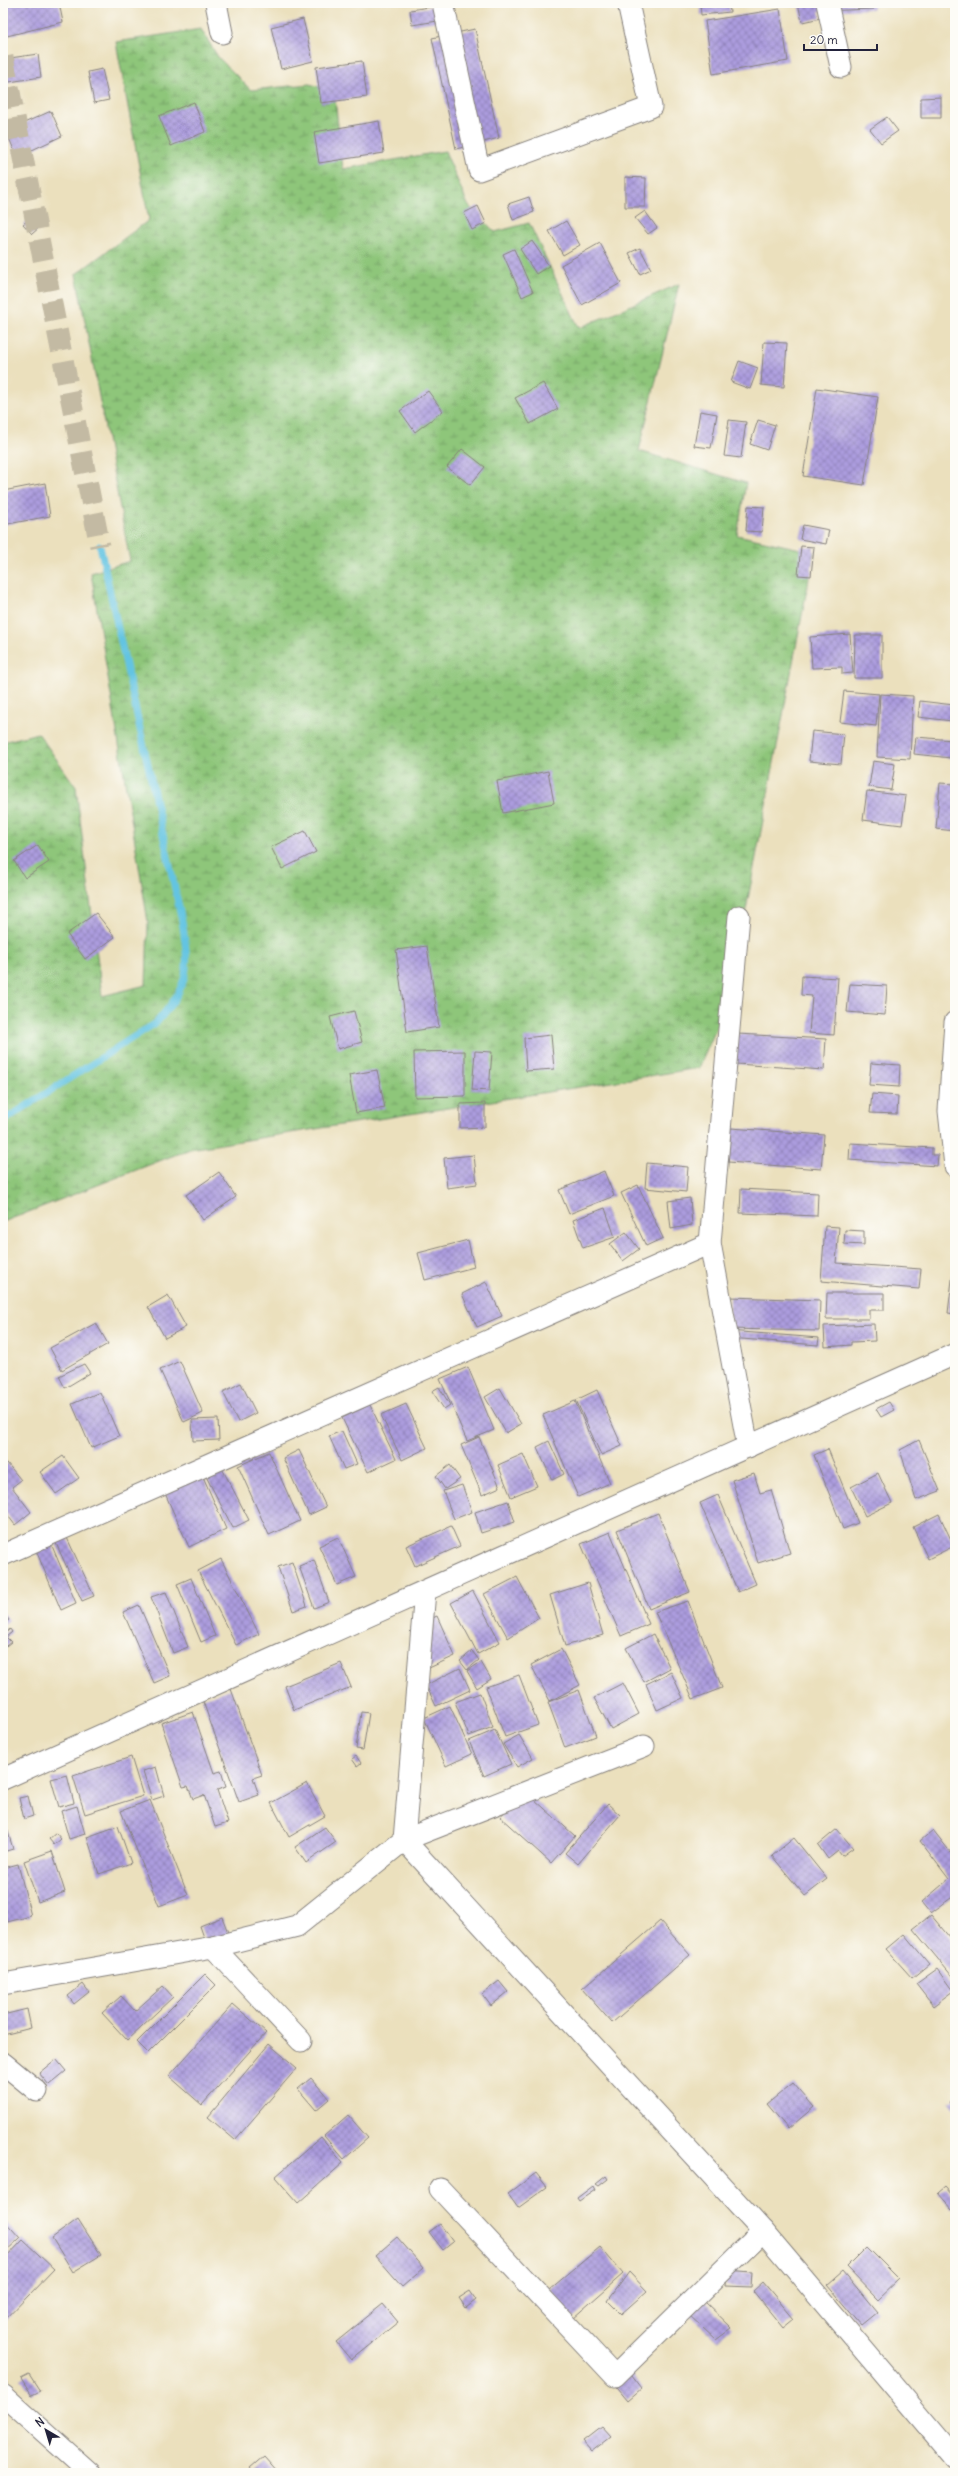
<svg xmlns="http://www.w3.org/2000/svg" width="958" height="2476" font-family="Delius,sans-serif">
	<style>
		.wetland { fill: url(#wetland-marsh); stroke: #58745a }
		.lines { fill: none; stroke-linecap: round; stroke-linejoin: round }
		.stream { stroke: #64c4e2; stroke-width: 7 }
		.building { fill: url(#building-cross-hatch) }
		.street-tunnel { stroke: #c3baa3; stroke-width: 21; stroke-dasharray: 21 10; stroke-linecap: butt }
		.street-casing { stroke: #86817c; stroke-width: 23 }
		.street { stroke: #fff; stroke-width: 21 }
	</style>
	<defs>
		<pattern id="wetland-marsh" width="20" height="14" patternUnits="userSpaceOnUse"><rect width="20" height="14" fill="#8ec67a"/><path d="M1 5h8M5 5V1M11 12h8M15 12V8" fill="none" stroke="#74a065"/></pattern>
		<pattern id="building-cross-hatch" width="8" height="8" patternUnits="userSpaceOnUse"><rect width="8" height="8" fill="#ac9cde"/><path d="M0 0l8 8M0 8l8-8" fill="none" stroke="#8c7fb5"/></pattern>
	</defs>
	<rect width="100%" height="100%" fill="#fdfcf7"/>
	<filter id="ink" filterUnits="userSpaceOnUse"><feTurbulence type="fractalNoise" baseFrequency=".025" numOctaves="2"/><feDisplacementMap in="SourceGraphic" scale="8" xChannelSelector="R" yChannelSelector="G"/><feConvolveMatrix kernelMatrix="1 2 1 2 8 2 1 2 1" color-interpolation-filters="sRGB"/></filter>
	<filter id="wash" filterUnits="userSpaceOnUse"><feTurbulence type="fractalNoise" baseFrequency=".012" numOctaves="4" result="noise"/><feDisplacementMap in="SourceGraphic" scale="16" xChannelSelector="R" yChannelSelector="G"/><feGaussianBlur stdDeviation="0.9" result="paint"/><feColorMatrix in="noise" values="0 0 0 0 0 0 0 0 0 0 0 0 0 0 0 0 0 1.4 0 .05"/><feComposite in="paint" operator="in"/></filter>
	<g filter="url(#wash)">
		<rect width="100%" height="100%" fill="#ebe0bd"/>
		<path class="wetland" d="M 201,29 L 218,57 L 251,90 L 309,84 L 334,90 L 343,169 L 445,151 L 468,205 L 495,232 L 529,223 L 579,328 L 679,284 L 639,451 L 746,483 L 737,535 L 814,552 L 729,999 L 699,1068 L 190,1149 L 3,1222 L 3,742 L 38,733 L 76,787 L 102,996 L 146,985 L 148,922 L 91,573 L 130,561 L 76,274 L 149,220 L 116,42 Z"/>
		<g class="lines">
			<path class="stream" d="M 3,1121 L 157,1022 C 190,983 190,970 182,921 L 100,546"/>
		</g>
		<g id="blocks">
			<g class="building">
				<path d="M 3,3 L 59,3 L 63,22 L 3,37 Z"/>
				<path d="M 700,3 L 729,3 L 730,12 L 701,15 Z"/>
				<path d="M 798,3 L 874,3 L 874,9 L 819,11 L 821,18 L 802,22 Z"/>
				<path d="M 442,5 L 444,20 L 412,25 L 410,10 Z"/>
				<path d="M 780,9 L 788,61 L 713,74 L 705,21 Z"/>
				<path d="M 303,19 L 313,61 L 281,69 L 271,27 Z"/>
				<path d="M 475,29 L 499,138 L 456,149 L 432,38 Z"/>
				<path d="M 38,54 L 41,77 L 3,83 L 3,59 Z"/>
				<path d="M 362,61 L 367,97 L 321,103 L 316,67 Z"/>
				<path d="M 102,69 L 109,100 L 94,103 L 88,72 Z"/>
				<path d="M 941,97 L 941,118 L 921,118 L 921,98 Z"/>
				<path d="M 194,102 L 205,132 L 171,146 L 159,116 Z"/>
				<path d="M 51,111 L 62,136 L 17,157 L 6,131 Z"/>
				<path d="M 887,117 L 898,131 L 881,143 L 870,129 Z"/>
				<path d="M 379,121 L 384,153 L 319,163 L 314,132 Z"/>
				<path d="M 625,177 L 646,178 L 645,207 L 625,207 Z"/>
				<path d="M 529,197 L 534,212 L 513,220 L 508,204 Z"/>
				<path d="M 478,206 L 486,223 L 472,230 L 464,213 Z"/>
				<path d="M 645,211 L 657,228 L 648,234 L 635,218 Z"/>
				<path d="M 32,217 L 40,227 L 32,234 L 23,224 Z"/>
				<path d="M 566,221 L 580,245 L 563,255 L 549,231 Z"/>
				<path d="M 532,241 L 549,266 L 536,274 L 520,249 Z"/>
				<path d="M 600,243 L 621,283 L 582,305 L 561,265 Z"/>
				<path d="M 640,248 L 651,269 L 640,274 L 629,253 Z"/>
				<path d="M 514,249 L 533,292 L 522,297 L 503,254 Z"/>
				<path d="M 764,342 L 787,343 L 784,387 L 761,385 Z"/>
				<path d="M 739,361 L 758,368 L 750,389 L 731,382 Z"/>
				<path d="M 543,383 L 558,409 L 530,424 L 515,398 Z"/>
				<path d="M 817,388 L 878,397 L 864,485 L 803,476 Z"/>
				<path d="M 428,391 L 443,411 L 415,432 L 400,411 Z"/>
				<path d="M 700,411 L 717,414 L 711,448 L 694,446 Z"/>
				<path d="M 729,420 L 746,422 L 741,458 L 724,456 Z"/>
				<path d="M 758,420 L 775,425 L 767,450 L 750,444 Z"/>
				<path d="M 462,449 L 485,467 L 470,485 L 447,467 Z"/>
				<path d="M 45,483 L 50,516 L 3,525 L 3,491 Z"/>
				<path d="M 748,506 L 764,507 L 762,532 L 746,531 Z"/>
				<path d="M 803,525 L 829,530 L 826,544 L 800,539 Z"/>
				<path d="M 801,546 L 814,547 L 811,576 L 798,575 Z"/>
				<path d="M 850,634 L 853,673 L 842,674 L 842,667 L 812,668 L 810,637 Z"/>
				<path d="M 855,635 L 882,635 L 882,678 L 854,678 Z"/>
				<path d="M 844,691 L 879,694 L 876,726 L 840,722 Z"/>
				<path d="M 880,694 L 913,696 L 910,759 L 877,757 Z"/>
				<path d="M 920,701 L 954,705 L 952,721 L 918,717 Z"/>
				<path d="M 812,731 L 844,734 L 841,764 L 809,761 Z"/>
				<path d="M 916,737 L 953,740 L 951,758 L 914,754 Z"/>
				<path d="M 873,761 L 895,764 L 891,790 L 869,787 Z"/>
				<path d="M 548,771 L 554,803 L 503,813 L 497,781 Z"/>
				<path d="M 940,783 L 955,784 L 955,831 L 936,829 Z"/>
				<path d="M 867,791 L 906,796 L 902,825 L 863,820 Z"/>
				<path d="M 305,831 L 316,852 L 282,869 L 271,847 Z"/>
				<path d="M 38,845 L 49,862 L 25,878 L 14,861 Z"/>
				<path d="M 96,913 L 115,937 L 85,959 L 67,934 Z"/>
				<path d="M 427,946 L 439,1027 L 407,1032 L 396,950 Z"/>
				<path d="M 802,976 L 838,978 L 834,1035 L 809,1033 L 812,996 L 801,995 Z"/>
				<path d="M 850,984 L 887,986 L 885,1015 L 847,1012 Z"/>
				<path d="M 354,1011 L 362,1042 L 338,1049 L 330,1017 Z"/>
				<path d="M 738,1034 L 826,1039 L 824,1070 L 736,1064 Z"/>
				<path d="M 551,1035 L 554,1069 L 526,1071 L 524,1038 Z"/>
				<path d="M 465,1051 L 465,1096 L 415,1097 L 414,1052 Z"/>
				<path d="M 475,1051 L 492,1052 L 489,1091 L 472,1090 Z"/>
				<path d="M 871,1063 L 900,1065 L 899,1087 L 869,1085 Z"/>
				<path d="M 377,1070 L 385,1108 L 356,1113 L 349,1075 Z"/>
				<path d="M 872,1094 L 898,1096 L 897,1114 L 870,1113 Z"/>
				<path d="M 485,1103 L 485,1127 L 460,1128 L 460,1104 Z"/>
				<path d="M 731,1128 L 824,1135 L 821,1169 L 728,1162 Z"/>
				<path d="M 850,1143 L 932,1148 L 932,1155 L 938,1155 L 937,1166 L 849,1160 Z"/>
				<path d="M 474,1155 L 477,1184 L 447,1188 L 444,1158 Z"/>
				<path d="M 647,1163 L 688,1167 L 686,1192 L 645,1188 Z"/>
				<path d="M 604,1171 L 614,1196 L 569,1214 L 559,1190 Z"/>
				<path d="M 219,1172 L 236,1197 L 203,1220 L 186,1195 Z"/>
				<path d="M 638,1185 L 663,1238 L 646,1246 L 621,1193 Z"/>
				<path d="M 741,1189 L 818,1193 L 817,1216 L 740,1213 Z"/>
				<path d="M 690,1198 L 692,1225 L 671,1229 L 668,1201 Z"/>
				<path d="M 605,1208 L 615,1237 L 583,1248 L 573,1220 Z"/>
				<path d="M 825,1226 L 839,1227 L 836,1263 L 921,1269 L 919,1289 L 821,1281 Z"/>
				<path d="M 845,1230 L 864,1231 L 864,1245 L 844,1244 Z"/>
				<path d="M 626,1232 L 639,1249 L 623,1261 L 610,1244 Z"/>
				<path d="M 468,1240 L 474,1267 L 425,1280 L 418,1253 Z"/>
				<path d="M 954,1263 L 955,1263 L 955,1314 L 948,1313 Z"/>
				<path d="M 486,1282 L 502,1316 L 477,1327 L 462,1294 Z"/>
				<path d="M 827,1293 L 884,1293 L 884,1310 L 869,1310 L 869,1319 L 826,1319 Z"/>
				<path d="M 168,1295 L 186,1327 L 165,1338 L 148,1307 Z"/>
				<path d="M 730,1297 L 820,1300 L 819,1331 L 729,1329 Z"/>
				<path d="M 96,1323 L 108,1344 L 62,1370 L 50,1348 Z"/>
				<path d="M 874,1324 L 875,1341 L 851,1342 L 851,1345 L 825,1347 L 824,1326 Z"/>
				<path d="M 729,1331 L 819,1338 L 818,1345 L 729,1338 Z"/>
				<path d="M 180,1361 L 203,1413 L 184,1422 L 160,1370 Z"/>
				<path d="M 84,1364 L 90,1373 L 65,1388 L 59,1376 Z"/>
				<path d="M 468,1367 L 494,1430 L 467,1441 L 440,1379 Z"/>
				<path d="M 241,1383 L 256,1413 L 238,1422 L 223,1392 Z"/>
				<path d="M 439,1387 L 450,1405 L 444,1409 L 432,1391 Z"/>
				<path d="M 500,1388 L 521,1424 L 506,1433 L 485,1397 Z"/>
				<path d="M 597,1390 L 622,1446 L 601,1455 L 576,1400 Z"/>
				<path d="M 100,1392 L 119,1436 L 91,1448 L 72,1404 Z"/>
				<path d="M 575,1401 L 610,1483 L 578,1497 L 543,1415 Z"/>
				<path d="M 889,1402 L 894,1410 L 881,1417 L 876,1409 Z"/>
				<path d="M 406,1404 L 427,1448 L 402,1460 L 381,1415 Z"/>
				<path d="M 370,1405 L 396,1459 L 368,1472 L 342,1418 Z"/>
				<path d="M 218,1419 L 219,1440 L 193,1441 L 192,1420 Z"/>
				<path d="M 342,1431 L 357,1464 L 344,1469 L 329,1436 Z"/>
				<path d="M 479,1437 L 500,1487 L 482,1495 L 461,1445 Z"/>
				<path d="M 919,1440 L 940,1491 L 916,1500 L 900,1450 Z"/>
				<path d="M 549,1441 L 564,1474 L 552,1480 L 537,1447 Z"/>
				<path d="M 828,1449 L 858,1523 L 843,1529 L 814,1455 Z"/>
				<path d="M 299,1450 L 326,1507 L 309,1515 L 283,1458 Z"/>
				<path d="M 269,1452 L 300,1521 L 269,1535 L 238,1466 Z"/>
				<path d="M 523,1454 L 537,1486 L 511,1497 L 498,1465 Z"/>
				<path d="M 215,1455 L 249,1520 L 233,1528 L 199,1463 Z"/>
				<path d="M 63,1456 L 79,1478 L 56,1494 L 40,1472 Z"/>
				<path d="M 7,1463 L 21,1480 L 12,1487 L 31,1512 L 15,1525 L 3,1509 L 3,1466 Z"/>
				<path d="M 197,1463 L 226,1529 L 189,1547 L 159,1480 Z"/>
				<path d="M 450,1465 L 460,1479 L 445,1489 L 436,1476 Z"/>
				<path d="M 754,1473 L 760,1493 L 771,1490 L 790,1553 L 758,1563 L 732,1480 Z"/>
				<path d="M 878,1473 L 892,1503 L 865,1516 L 851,1487 Z"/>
				<path d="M 462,1485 L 472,1512 L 454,1519 L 443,1491 Z"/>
				<path d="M 718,1495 L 756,1584 L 738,1592 L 700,1503 Z"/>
				<path d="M 508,1501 L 515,1522 L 481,1533 L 475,1512 Z"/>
				<path d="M 658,1513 L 690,1592 L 649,1609 L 617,1530 Z"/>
				<path d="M 939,1514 L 954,1546 L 928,1559 L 913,1527 Z"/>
				<path d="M 451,1526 L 460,1546 L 415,1566 L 406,1546 Z"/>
				<path d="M 62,1527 L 94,1596 L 82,1601 L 55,1541 Z"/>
				<path d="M 610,1532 L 649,1624 L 621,1636 L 581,1544 Z"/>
				<path d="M 47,1534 L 76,1603 L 61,1610 L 32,1541 Z"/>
				<path d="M 338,1537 L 356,1577 L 337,1585 L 319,1546 Z"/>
				<path d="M 221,1559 L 259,1634 L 236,1645 L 198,1571 Z"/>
				<path d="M 314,1560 L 329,1602 L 314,1608 L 299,1566 Z"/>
				<path d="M 292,1562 L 307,1606 L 293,1611 L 278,1567 Z"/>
				<path d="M 517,1577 L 539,1618 L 508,1638 L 484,1594 Z"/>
				<path d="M 191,1578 L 215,1636 L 201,1642 L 177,1584 Z"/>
				<path d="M 588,1583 L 603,1635 L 565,1646 L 550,1595 Z"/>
				<path d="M 473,1591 L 500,1642 L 478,1654 L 451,1603 Z"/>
				<path d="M 166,1592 L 188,1647 L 173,1653 L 151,1597 Z"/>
				<path d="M 688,1601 L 722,1688 L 693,1699 L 655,1612 Z"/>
				<path d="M 139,1605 L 170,1676 L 154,1683 L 123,1612 Z"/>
				<path d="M 3,1612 L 9,1620 L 3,1625 Z"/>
				<path d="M 437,1616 L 455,1656 L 429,1668 L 411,1628 Z"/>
				<path d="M 10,1629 L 12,1632 L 6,1637 L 11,1642 L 6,1646 L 3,1642 L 3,1635 Z"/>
				<path d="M 653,1634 L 670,1668 L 644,1682 L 626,1648 Z"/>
				<path d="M 561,1649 L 580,1685 L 550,1701 L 531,1665 Z"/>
				<path d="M 472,1651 L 479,1660 L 467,1670 L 460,1661 Z"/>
				<path d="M 481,1662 L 491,1679 L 477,1688 L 467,1671 Z"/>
				<path d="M 341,1663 L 351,1687 L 294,1710 L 285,1686 Z"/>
				<path d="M 460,1668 L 470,1690 L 436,1706 L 426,1685 Z"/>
				<path d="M 671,1672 L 683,1698 L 657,1710 L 646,1684 Z"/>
				<path d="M 519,1675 L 538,1725 L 505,1737 L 486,1687 Z"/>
				<path d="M 623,1683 L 639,1714 L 611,1729 L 594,1698 Z"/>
				<path d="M 231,1689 L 262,1775 L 253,1778 L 259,1795 L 239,1802 L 202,1699 Z"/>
				<path d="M 579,1690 L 596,1736 L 565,1748 L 548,1702 Z"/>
				<path d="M 480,1693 L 493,1727 L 469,1736 L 455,1702 Z"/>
				<path d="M 450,1706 L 472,1754 L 446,1766 L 424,1718 Z"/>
				<path d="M 193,1712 L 214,1773 L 221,1771 L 226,1787 L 217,1790 L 228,1823 L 215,1827 L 204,1795 L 193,1799 L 188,1786 L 183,1787 L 161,1723 Z"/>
				<path d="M 361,1712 L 369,1713 L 363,1750 L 356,1749 Z"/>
				<path d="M 495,1730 L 511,1764 L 484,1776 L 469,1741 Z"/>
				<path d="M 519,1735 L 533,1758 L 517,1767 L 503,1744 Z"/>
				<path d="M 356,1756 L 361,1763 L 357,1766 L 352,1759 Z"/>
				<path d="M 131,1757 L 143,1796 L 85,1814 L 73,1776 Z"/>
				<path d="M 156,1767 L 164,1796 L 152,1800 L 143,1771 Z"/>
				<path d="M 67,1775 L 74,1803 L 59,1807 L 51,1779 Z"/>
				<path d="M 307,1783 L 325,1816 L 289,1837 L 271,1803 Z"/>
				<path d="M 524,1790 L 575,1836 L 551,1863 L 500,1817 Z"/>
				<path d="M 28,1796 L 33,1816 L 24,1819 L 19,1798 Z"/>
				<path d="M 150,1800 L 188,1895 L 159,1906 L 121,1811 Z"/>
				<path d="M 608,1804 L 620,1815 L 578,1864 L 565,1853 Z"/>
				<path d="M 77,1806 L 85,1834 L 69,1839 L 61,1811 Z"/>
				<path d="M 6,1825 L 13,1849 L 3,1852 L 3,1826 Z"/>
				<path d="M 118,1826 L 131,1863 L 99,1874 L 87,1837 Z"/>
				<path d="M 325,1827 L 336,1842 L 306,1863 L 295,1847 Z"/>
				<path d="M 837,1829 L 853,1848 L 842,1856 L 838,1851 L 828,1859 L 818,1845 Z"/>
				<path d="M 933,1830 L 955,1858 L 955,1895 L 931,1913 L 922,1902 L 949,1879 L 920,1841 Z"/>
				<path d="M 56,1833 L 61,1839 L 54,1845 L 49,1839 Z"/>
				<path d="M 794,1838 L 827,1879 L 805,1896 L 772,1856 Z"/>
				<path d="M 52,1851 L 65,1892 L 38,1902 L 24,1861 Z"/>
				<path d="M 18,1864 L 31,1916 L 7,1922 L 3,1907 L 3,1868 Z"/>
				<path d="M 931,1915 L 955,1944 L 955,1974 L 952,1976 L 913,1929 Z"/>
				<path d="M 222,1917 L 229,1935 L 206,1943 L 200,1926 Z"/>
				<path d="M 660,1921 L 690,1955 L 612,2023 L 582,1989 Z"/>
				<path d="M 904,1934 L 929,1964 L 912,1978 L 886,1949 Z"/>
				<path d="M 937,1969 L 953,1991 L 933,2006 L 916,1984 Z"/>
				<path d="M 205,1974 L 216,1985 L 148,2053 L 137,2042 Z"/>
				<path d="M 499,1981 L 508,1992 L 491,2006 L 482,1994 Z"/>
				<path d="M 83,1984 L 89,1992 L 74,2004 L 68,1996 Z"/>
				<path d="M 163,1986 L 173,1997 L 127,2040 L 102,2013 L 121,1996 L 135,2011 Z"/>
				<path d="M 233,2004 L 266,2033 L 202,2105 L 169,2076 Z"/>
				<path d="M 27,2009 L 31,2028 L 3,2035 L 3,2015 Z"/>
				<path d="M 269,2044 L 297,2068 L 235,2140 L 208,2117 Z"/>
				<path d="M 56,2059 L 66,2071 L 49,2085 L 39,2073 Z"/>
				<path d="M 311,2078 L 329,2099 L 316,2110 L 298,2089 Z"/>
				<path d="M 793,2083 L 814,2107 L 788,2129 L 767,2104 Z"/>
				<path d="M 955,2097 L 955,2110 L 949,2102 Z"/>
				<path d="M 348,2115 L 368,2138 L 344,2159 L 324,2136 Z"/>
				<path d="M 321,2137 L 343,2163 L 298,2203 L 275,2177 Z"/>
				<path d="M 536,2173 L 547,2187 L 518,2208 L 508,2194 Z"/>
				<path d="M 606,2176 L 608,2179 L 599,2186 L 596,2184 Z"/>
				<path d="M 593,2186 L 595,2190 L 579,2201 L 577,2198 Z"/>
				<path d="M 945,2187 L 955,2198 L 955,2207 L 952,2209 L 938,2193 Z"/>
				<path d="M 3,2219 L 20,2238 L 3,2254 Z"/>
				<path d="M 78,2219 L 101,2255 L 73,2272 L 52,2238 Z"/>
				<path d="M 440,2224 L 453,2242 L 443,2250 L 429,2232 Z"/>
				<path d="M 397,2237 L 424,2268 L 402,2287 L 375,2256 Z"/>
				<path d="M 23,2240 L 54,2269 L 3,2322 L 3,2261 Z"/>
				<path d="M 600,2247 L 623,2274 L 573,2318 L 549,2290 Z"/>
				<path d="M 867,2247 L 899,2279 L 878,2299 L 847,2267 Z"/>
				<path d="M 727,2271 L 752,2273 L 751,2287 L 726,2286 Z"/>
				<path d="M 843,2271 L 877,2312 L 861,2325 L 827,2285 Z"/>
				<path d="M 629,2272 L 647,2291 L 621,2314 L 608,2301 Z"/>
				<path d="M 763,2282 L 794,2319 L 783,2328 L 753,2291 Z"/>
				<path d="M 470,2291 L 476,2300 L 466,2308 L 459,2298 Z"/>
				<path d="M 704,2301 L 732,2328 L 716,2340 L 689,2315 Z"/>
				<path d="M 383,2304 L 398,2322 L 351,2360 L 336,2342 Z"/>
				<path d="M 628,2370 L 642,2388 L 628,2400 L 613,2382 Z"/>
				<path d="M 29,2374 L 40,2391 L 32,2395 L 21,2378 Z"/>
				<path d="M 601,2427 L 610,2437 L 592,2451 L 583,2441 Z"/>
				<path d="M 264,2456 L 279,2473 L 254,2473 L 250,2468 Z"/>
			</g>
		</g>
	</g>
	<g filter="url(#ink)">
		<use href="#blocks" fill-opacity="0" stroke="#86817c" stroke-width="1"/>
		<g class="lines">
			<path class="street-tunnel" d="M 3,57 L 100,546"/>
			<g class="street-casing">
				<g id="street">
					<path d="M 216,3 L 222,33"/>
					<path d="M 443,3 L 479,170 L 651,107 L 628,3"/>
					<path d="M 827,3 L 841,67"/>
					<path d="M 739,916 L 710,1243 L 748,1447"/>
					<path d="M 955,1022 L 949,1111 L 955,1166"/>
					<path d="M 3,1555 L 710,1243"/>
					<path d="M 425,1591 L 404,1840 L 763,2231 L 955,2458"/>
					<path d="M 3,1779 L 955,1354"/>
					<path d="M 213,1947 L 301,2041"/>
					<path d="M 3,1984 L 213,1947 L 297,1926 L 404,1840 L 644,1746"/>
					<path d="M 3,2063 L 37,2091"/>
					<path d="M 440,2189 L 615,2376 L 763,2231"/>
					<path d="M 3,2395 L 90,2473"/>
				</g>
			</g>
			<use href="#street" class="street"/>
		</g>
	</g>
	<rect width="958" height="2476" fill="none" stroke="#fdfcf7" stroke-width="16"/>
	<g transform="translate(46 2430) rotate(322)" stroke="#fdfcf7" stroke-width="3" paint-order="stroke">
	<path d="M0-3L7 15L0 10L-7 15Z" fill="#22223b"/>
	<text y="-6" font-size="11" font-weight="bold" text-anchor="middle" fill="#22223b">N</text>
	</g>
	<path d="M804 44v6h73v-6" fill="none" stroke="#22223b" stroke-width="2"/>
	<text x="810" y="44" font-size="12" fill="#22223b" stroke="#fdfcf7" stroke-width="3" paint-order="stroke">20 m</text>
</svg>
